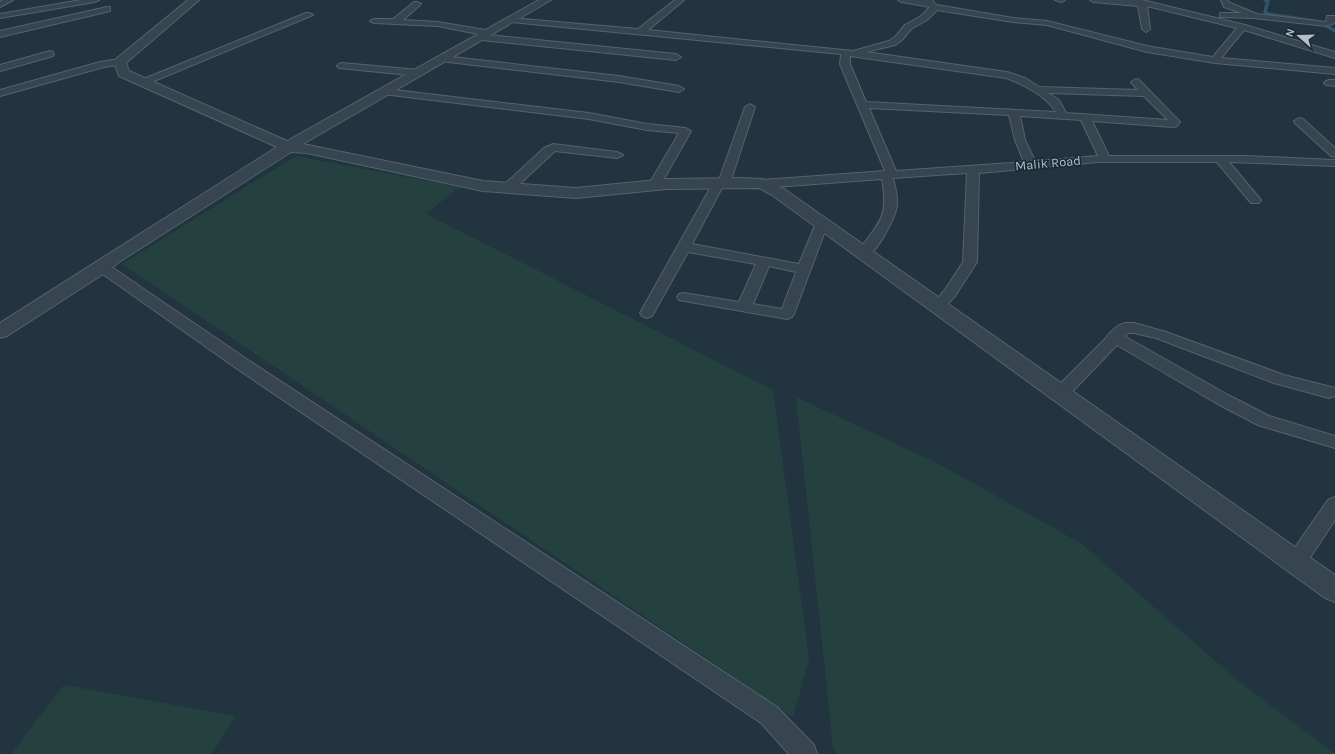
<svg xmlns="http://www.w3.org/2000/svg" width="1335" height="754" font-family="Karla,sans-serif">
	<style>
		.green { fill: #244140 }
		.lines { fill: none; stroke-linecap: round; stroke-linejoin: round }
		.stream { stroke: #335369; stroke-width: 3.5 }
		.minor-casing { stroke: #54636e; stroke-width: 2 }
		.tertiary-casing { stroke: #54636e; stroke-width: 2 }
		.minor { fill: #364550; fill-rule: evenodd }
		.tertiary { fill: #364550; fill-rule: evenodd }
		.labels { text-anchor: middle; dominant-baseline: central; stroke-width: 3.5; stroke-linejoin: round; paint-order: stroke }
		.far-street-label { font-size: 13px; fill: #b2c0cb; stroke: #1b2a35 }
	</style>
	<rect width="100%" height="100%" fill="#223440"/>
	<g class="green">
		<path d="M 296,156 L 459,187 L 426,214 L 773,390 L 809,659 L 793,717 L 122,264 Z"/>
		<path d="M 796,397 L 939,464 L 1082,544 L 1237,680 L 1335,754 L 838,754 L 833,747 Z"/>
		<path d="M 64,685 L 235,716 L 212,754 L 11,754 Z"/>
	</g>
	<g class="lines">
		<path class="stream" d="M 1265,0 L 1268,1 L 1265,12 L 1268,14 L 1320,22 L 1335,31"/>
		<g class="minor-casing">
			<g id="minor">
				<path d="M 3,0 L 13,0 L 0,7 L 0,2 Z"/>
				<path d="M 81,0 L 99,0 L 95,2 L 0,18 L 0,14 Z"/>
				<path d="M 675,0 L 684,0 L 648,30 L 853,51 L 889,41 L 896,36 L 905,25 L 921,16 L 930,7 L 902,2 L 898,0 L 933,0 L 934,3 L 937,5 L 1013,18 L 1047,21 L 1147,46 L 1213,57 L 1237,28 L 1147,6 L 1150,29 L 1146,32 L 1142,29 L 1138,6 L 1094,2 L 1090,0 L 1142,0 L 1245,25 L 1335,52 L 1335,58 L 1244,30 L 1221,58 L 1335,68 L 1335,74 L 1215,63 L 1147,52 L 1047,25 L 1013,22 L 937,10 L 927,20 L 911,29 L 902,40 L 895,45 L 866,52 L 1007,72 L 1025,78 L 1039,87 L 1138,90 L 1131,82 L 1136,79 L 1139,80 L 1180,122 L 1177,126 L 1173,127 L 1092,121 L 1109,156 L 1246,156 L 1335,160 L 1335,166 L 1229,162 L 1261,200 L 1259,203 L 1251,203 L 1217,162 L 1098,162 L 979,173 L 977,262 L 955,296 L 943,309 L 938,310 L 933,309 L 931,306 L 945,290 L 963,262 L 967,173 L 893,178 C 895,187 898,196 897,205 C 896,217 878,250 868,256 C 866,258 862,257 859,256 L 857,253 C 879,221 889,220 882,179 L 762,188 L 758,187 L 756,184 L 758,181 L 762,180 L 885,171 L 840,64 L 841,54 L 511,22 L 507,20 L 511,18 L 638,29 ZM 850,56 L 1006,78 C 1023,84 1046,96 1056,112 L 866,102 L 850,64 ZM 1048,93 L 1144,96 L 1168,120 L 1066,113 L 1059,100 ZM 869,108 L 1009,115 L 1015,140 L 1024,162 L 896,171 ZM 1020,116 L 1081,120 L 1098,156 L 1035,161 L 1025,140 Z"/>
				<path d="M 1055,0 L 1065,0 L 1061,2 Z"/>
				<path d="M 1221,0 L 1227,0 L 1230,3 L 1257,14 L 1326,22 L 1327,16 L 1335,16 L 1335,23 L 1326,26 L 1253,18 L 1223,17 L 1220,17 L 1220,13 L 1242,13 L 1224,7 Z"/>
				<path d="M 414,2 L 417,2 L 421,4 L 403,20 L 438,22 L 491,31 L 492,33 L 489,35 L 676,54 L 681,57 L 676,60 L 481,40 L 477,37 L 478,35 L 483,35 L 438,26 L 374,23 L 370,21 L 374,19 L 393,19 Z"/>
				<path d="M 107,7 L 110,7 L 110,11 L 0,37 L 0,31 Z"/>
				<path d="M 306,13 L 309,13 L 313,15 L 147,84 L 141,84 L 139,82 L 141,80 Z"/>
				<path d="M 50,51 L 53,52 L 54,54 L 53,56 L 0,71 L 0,65 Z"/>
				<path d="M 443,56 L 619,76 L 679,86 L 684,89 L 679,92 L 619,82 L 440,61 L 438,59 L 440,57 Z"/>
				<path d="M 120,59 L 125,62 L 123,64 L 104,67 L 0,96 L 0,90 L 100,62 Z"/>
				<path d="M 342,63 L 419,70 L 424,73 L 419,76 L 339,68 L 337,66 L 339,64 Z"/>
				<path d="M 1329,80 L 1335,80 L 1335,86 L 1326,85 L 1324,83 L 1326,81 Z"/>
				<path d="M 386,89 L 589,113 L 647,124 L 686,128 L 691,131 L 660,186 L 658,189 L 650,189 L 648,186 L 679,133 L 647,130 L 589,119 L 383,94 L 381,92 L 383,90 Z"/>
				<path d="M 750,104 L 755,107 L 730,183 L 728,185 L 723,186 L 692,244 L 799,264 L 816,223 L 818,220 L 826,220 L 828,223 L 794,314 L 792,317 L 787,319 L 679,300 L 677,297 L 679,294 L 684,293 L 739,302 L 756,264 L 688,252 L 652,316 L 647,318 L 642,316 L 640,313 L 713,183 L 715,181 L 719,180 L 745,107 ZM 769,266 L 796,272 L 782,309 L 753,304 Z"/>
				<path d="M 1299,118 L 1303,119 L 1335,148 L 1335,157 L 1331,156 L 1295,123 L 1294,121 Z"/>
				<path d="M 553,144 L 617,152 L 623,155 L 617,158 L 555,151 L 512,191 L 504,191 L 502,188 L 504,185 L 544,148 Z"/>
				<path d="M 102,263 L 107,264 L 248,360 L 777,707 L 814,745 L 817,754 L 789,754 L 761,723 L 236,368 L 97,270 L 95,267 L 97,264 Z"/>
				<path d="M 1125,323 L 1134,323 L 1166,332 L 1284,375 L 1335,388 L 1335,396 L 1329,398 L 1274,383 L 1156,338 L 1134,333 L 1129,333 L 1124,336 L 1228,395 L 1269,416 L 1335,436 L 1335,448 L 1258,425 L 1216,403 L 1117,345 L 1066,398 L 1060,400 L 1054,398 L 1052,394 L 1054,390 L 1105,339 C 1110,332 1117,325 1125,323 Z"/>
				<path d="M 1335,497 L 1335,520 L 1303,568 L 1296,571 L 1289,568 L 1286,562 L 1289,556 L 1328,500 Z"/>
			</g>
		</g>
		<g class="tertiary-casing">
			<path id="tertiary" d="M 188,0 L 199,0 L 126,63 L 129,71 L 287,141 L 539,0 L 551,0 L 303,144 L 483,181 L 576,188 L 667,179 L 742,178 L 762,179 L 784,189 L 1335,575 L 1335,602 L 1325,598 L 816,227 L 772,195 L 759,188 L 667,189 L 576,198 L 483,191 L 307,153 L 291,152 L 119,262 L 108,271 L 7,336 L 0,338 L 0,323 L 277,147 L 119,76 L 114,62 L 116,59 Z"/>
		</g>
		<use href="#minor" class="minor"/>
		<use href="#tertiary" class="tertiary"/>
	</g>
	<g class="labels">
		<g class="far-street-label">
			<text transform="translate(1048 163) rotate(-5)">Malik Road</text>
		</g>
	</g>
	<g transform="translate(1299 36) rotate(290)" stroke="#1b2a35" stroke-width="3" paint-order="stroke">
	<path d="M0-3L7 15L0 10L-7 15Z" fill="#b2c0cb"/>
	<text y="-6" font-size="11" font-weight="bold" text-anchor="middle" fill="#b2c0cb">N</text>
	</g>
</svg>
